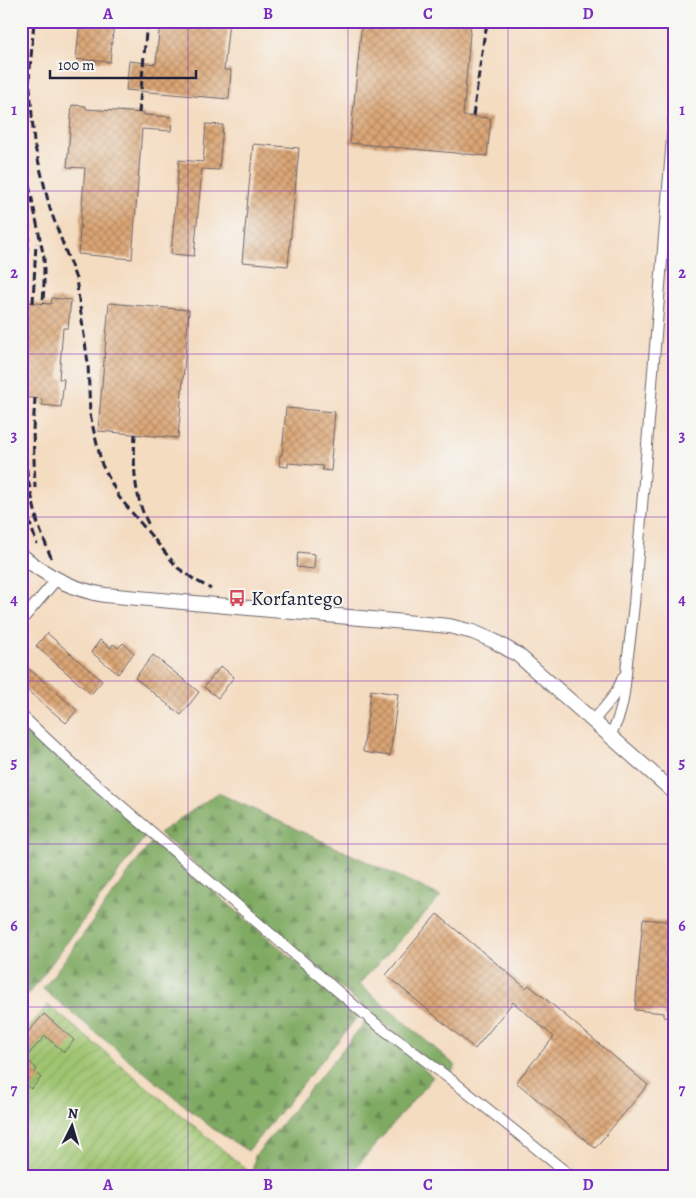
<svg xmlns="http://www.w3.org/2000/svg" width="696" height="1198" font-family="Alegreya,serif">
	<style>
		.forest { fill: url(#forest-firs); stroke: #50664e }
		.garden { fill: url(#garden-furrows); stroke: #607456 }
		.building { fill: url(#building-cross-hatch) }
		.lines { fill: none; stroke-linecap: round; stroke-linejoin: round }
		.street-casing { stroke: #6c636a; stroke-width: 12 }
		.secondary-casing { stroke: #6c636a; stroke-width: 16 }
		.street { stroke: #fff; stroke-width: 10 }
		.secondary { stroke: #fff; stroke-width: 14 }
		.rail { stroke: #22223b; stroke-width: 3; stroke-dasharray: 8 4; stroke-linecap: butt }
		.grid { fill: none; stroke: #7b2cbf; stroke-width: 1; stroke-opacity: 0.55 }
		.labels { text-anchor: middle; dominant-baseline: central; stroke-width: 4; stroke-linejoin: round; paint-order: stroke }
		.poi-label { font-size: 20px; fill: #22223b; stroke: #f6f6f2; text-anchor: start }
		.neatline { fill: none; stroke: #7b2cbf; stroke-width: 2 }
		.grid-label { font-size: 16px; text-anchor: middle; font-weight: bold; fill: #7b2cbf }
	</style>
	<defs>
		<pattern id="forest-firs" width="22" height="20" patternUnits="userSpaceOnUse" patternTransform="scale(1.25)"><rect width="22" height="20" fill="#7faa62"/><path d="M5 1l3.5 6h-7zM16 11l3.5 6h-7z" fill="#688a52"/></pattern>
		<pattern id="garden-furrows" width="10" height="10" patternUnits="userSpaceOnUse" patternTransform="scale(1.25)"><rect width="10" height="10" fill="#9fc570"/><path d="M-1 1l2-2M0 10L10 0M9 11l2-2" fill="none" stroke="#89a962"/></pattern>
		<pattern id="building-cross-hatch" width="8" height="8" patternUnits="userSpaceOnUse" patternTransform="scale(1.25)"><rect width="8" height="8" fill="#dba574"/><path d="M0 0l8 8M0 8l8-8" fill="none" stroke="#b18660"/></pattern>
	</defs>
	<rect width="100%" height="100%" fill="#f6f6f2"/>
	<filter id="ink" filterUnits="userSpaceOnUse"><feTurbulence type="fractalNoise" baseFrequency=".02" numOctaves="2"/><feDisplacementMap in="SourceGraphic" scale="10" xChannelSelector="R" yChannelSelector="G"/><feConvolveMatrix kernelMatrix="1 2 1 2 8 2 1 2 1" color-interpolation-filters="sRGB"/></filter>
	<filter id="wash" filterUnits="userSpaceOnUse"><feTurbulence type="fractalNoise" baseFrequency=".0096" numOctaves="4" result="noise"/><feDisplacementMap in="SourceGraphic" scale="20" xChannelSelector="R" yChannelSelector="G"/><feGaussianBlur stdDeviation="1.12" result="paint"/><feColorMatrix in="noise" values="0 0 0 0 0 0 0 0 0 0 0 0 0 0 0 0 0 1.4 0 .05"/><feComposite in="paint" operator="in"/></filter>
	<g filter="url(#wash)">
		<rect width="100%" height="100%" fill="#f4dcc1"/>
		<g class="forest">
			<path d="M 21,726 L 147,834 L 37,983 L 21,1002 Z"/>
			<path d="M 218,793 L 441,896 L 359,984 L 456,1066 L 447,1078 L 159,833 Z"/>
			<path d="M 153,840 L 359,1015 L 248,1151 L 212,1128 L 43,989 Z"/>
			<path d="M 366,1021 L 433,1077 L 348,1177 L 250,1177 L 252,1174 L 255,1156 Z"/>
		</g>
		<path class="garden" d="M 48,1005 L 252,1174 L 250,1177 L 21,1177 L 21,1036 Z"/>
		<g id="blocks">
			<g class="building">
				<path d="M 80,21 L 114,21 L 110,62 L 76,59 Z"/>
				<path d="M 160,21 L 229,21 L 224,70 L 231,70 L 229,99 L 126,90 L 129,61 L 156,64 Z"/>
				<path d="M 362,21 L 471,21 L 463,116 L 491,118 L 487,156 L 350,143 Z"/>
				<path d="M 72,105 L 86,106 L 86,109 L 144,113 L 144,115 L 172,117 L 171,131 L 142,129 L 132,259 L 78,254 L 85,168 L 67,167 Z"/>
				<path d="M 206,124 L 223,125 L 219,170 L 202,169 L 194,256 L 171,254 L 179,160 L 203,162 Z"/>
				<path d="M 253,144 L 299,148 L 288,266 L 242,262 Z"/>
				<path d="M 52,298 L 71,300 L 68,328 L 63,328 L 59,379 L 64,379 L 61,407 L 42,405 L 42,399 L 21,397 L 21,302 L 51,304 Z"/>
				<path d="M 109,303 L 189,310 L 178,438 L 98,431 Z"/>
				<path d="M 286,408 L 335,412 L 331,460 L 332,460 L 331,471 L 322,470 L 323,466 L 288,463 L 288,467 L 279,466 L 280,455 L 282,455 Z"/>
				<path d="M 298,552 L 315,554 L 314,569 L 296,567 Z"/>
				<path d="M 47,633 L 102,681 L 91,694 L 36,646 Z"/>
				<path d="M 100,640 L 111,648 L 113,644 L 118,648 L 123,643 L 134,653 L 118,674 L 91,652 Z"/>
				<path d="M 153,655 L 199,692 L 181,715 L 135,678 Z"/>
				<path d="M 21,662 L 77,710 L 66,723 L 21,685 Z"/>
				<path d="M 221,666 L 234,677 L 218,698 L 204,687 Z"/>
				<path d="M 371,690 L 398,694 L 390,756 L 363,752 Z"/>
				<path d="M 437,914 L 526,988 L 529,985 L 648,1085 L 595,1148 L 516,1082 L 554,1037 L 513,1002 L 475,1049 L 386,975 Z"/>
				<path d="M 643,919 L 675,922 L 675,1018 L 664,1017 L 664,1013 L 635,1010 Z"/>
				<path d="M 44,1014 L 74,1040 L 64,1052 L 45,1036 L 25,1058 L 37,1069 L 35,1072 L 41,1078 L 31,1089 L 21,1080 L 21,1040 Z"/>
			</g>
		</g>
	</g>
	<g filter="url(#ink)">
		<use href="#blocks" fill-opacity="0" stroke="#6c636a" stroke-width="1"/>
		<g class="lines">
			<g class="street-casing">
				<g id="street">
					<path d="M 21,621 L 56,580"/>
					<path d="M 21,715 L 84,774 L 375,1023 L 454,1082 L 572,1177"/>
					<path d="M 592,722 C 604,708 617,695 623,677"/>
					<path d="M 609,736 C 624,715 625,687 627,662 C 630,642 632,623 634,604 L 675,102"/>
				</g>
			</g>
			<g class="secondary-casing">
				<path id="secondary" d="M 21,555 C 46,576 73,590 105,595 L 449,626 L 473,632 L 494,641 L 518,655 L 675,793"/>
			</g>
			<use href="#street" class="street"/>
			<use href="#secondary" class="secondary"/>
			<g class="rail">
				<path d="M 29,74 L 34,143 L 50,209 L 76,279 L 88,363 L 90,415 L 102,465 L 119,497 L 178,568 L 195,580 L 211,589"/>
				<path d="M 29,81 L 34,21"/>
				<path d="M 139,113 L 147,21"/>
				<path d="M 473,116 L 484,38 L 488,21"/>
				<path d="M 24,137 L 26,170 L 44,258 L 44,283 L 43,304"/>
				<path d="M 23,143 L 26,106"/>
				<path d="M 22,302 L 29,231 L 28,204"/>
				<path d="M 33,303 L 36,243"/>
				<path d="M 24,397 L 22,428 L 28,480 L 38,524"/>
				<path d="M 35,398 L 33,430 L 35,488"/>
				<path d="M 135,434 C 133,467 134,499 150,527"/>
				<path d="M 21,497 L 37,544"/>
				<path d="M 35,517 L 52,560"/>
			</g>
		</g>
	</g>
	<path class="grid" d="M 188,21 L 188,1177M 348,21 L 348,1177M 508,21 L 508,1177M 21,191 L 675,191M 21,354 L 675,354M 21,517 L 675,517M 21,681 L 675,681M 21,844 L 675,844M 21,1007 L 675,1007"/>
	<defs>
		<g id="bus-bare" transform="scale(1.35)"><path d="M-5-6H5V4H4V6H2V4H-2V6H-4V4H-5ZM-3.5-4V0h7V-4ZM-3.5 1.2v1.5H-2V1.2ZM2 1.2v1.5H3.5V1.2Z" fill="#d1495b" stroke="#f6f6f2" stroke-width="2.5" paint-order="stroke"/></g>
	</defs>
	<g fill-rule="evenodd">
		<use href="#bus-bare" x="237" y="598"/>
	</g>
	<g class="labels">
		<g class="poi-label">
			<text x="251" y="598">Korfantego</text>
		</g>
	</g>
	<rect width="696" height="1198" fill="none" stroke="#f6f6f2" stroke-width="55"/>
	<g transform="translate(72 1126) rotate(5)" stroke="#f6f6f2" stroke-width="4" paint-order="stroke">
	<path d="M0-4L9 19L0 12L-9 19Z" fill="#22223b"/>
	<text y="-8" font-size="14" font-weight="bold" text-anchor="middle" fill="#22223b">N</text>
	</g>
	<path d="M50 70v8h146v-8" fill="none" stroke="#22223b" stroke-width="2.5"/>
	<text x="58" y="70" font-size="15" fill="#22223b" stroke="#f6f6f2" stroke-width="4" paint-order="stroke">100 m</text>
	<rect x="28" y="28" width="640" height="1142" class="neatline"/>
	<g class="grid-label">
		<text x="108" y="19">A</text>
		<text x="268" y="19">B</text>
		<text x="428" y="19">C</text>
		<text x="588" y="19">D</text>
		<text x="14" y="115">1</text>
		<text x="682" y="115">1</text>
		<text x="14" y="278">2</text>
		<text x="682" y="278">2</text>
		<text x="14" y="441">3</text>
		<text x="682" y="441">3</text>
		<text x="14" y="605">4</text>
		<text x="682" y="605">4</text>
		<text x="14" y="768">5</text>
		<text x="682" y="768">5</text>
		<text x="14" y="931">6</text>
		<text x="682" y="931">6</text>
		<text x="14" y="1095">7</text>
		<text x="682" y="1095">7</text>
		<text x="108" y="1190">A</text>
		<text x="268" y="1190">B</text>
		<text x="428" y="1190">C</text>
		<text x="588" y="1190">D</text>
	</g>
</svg>
